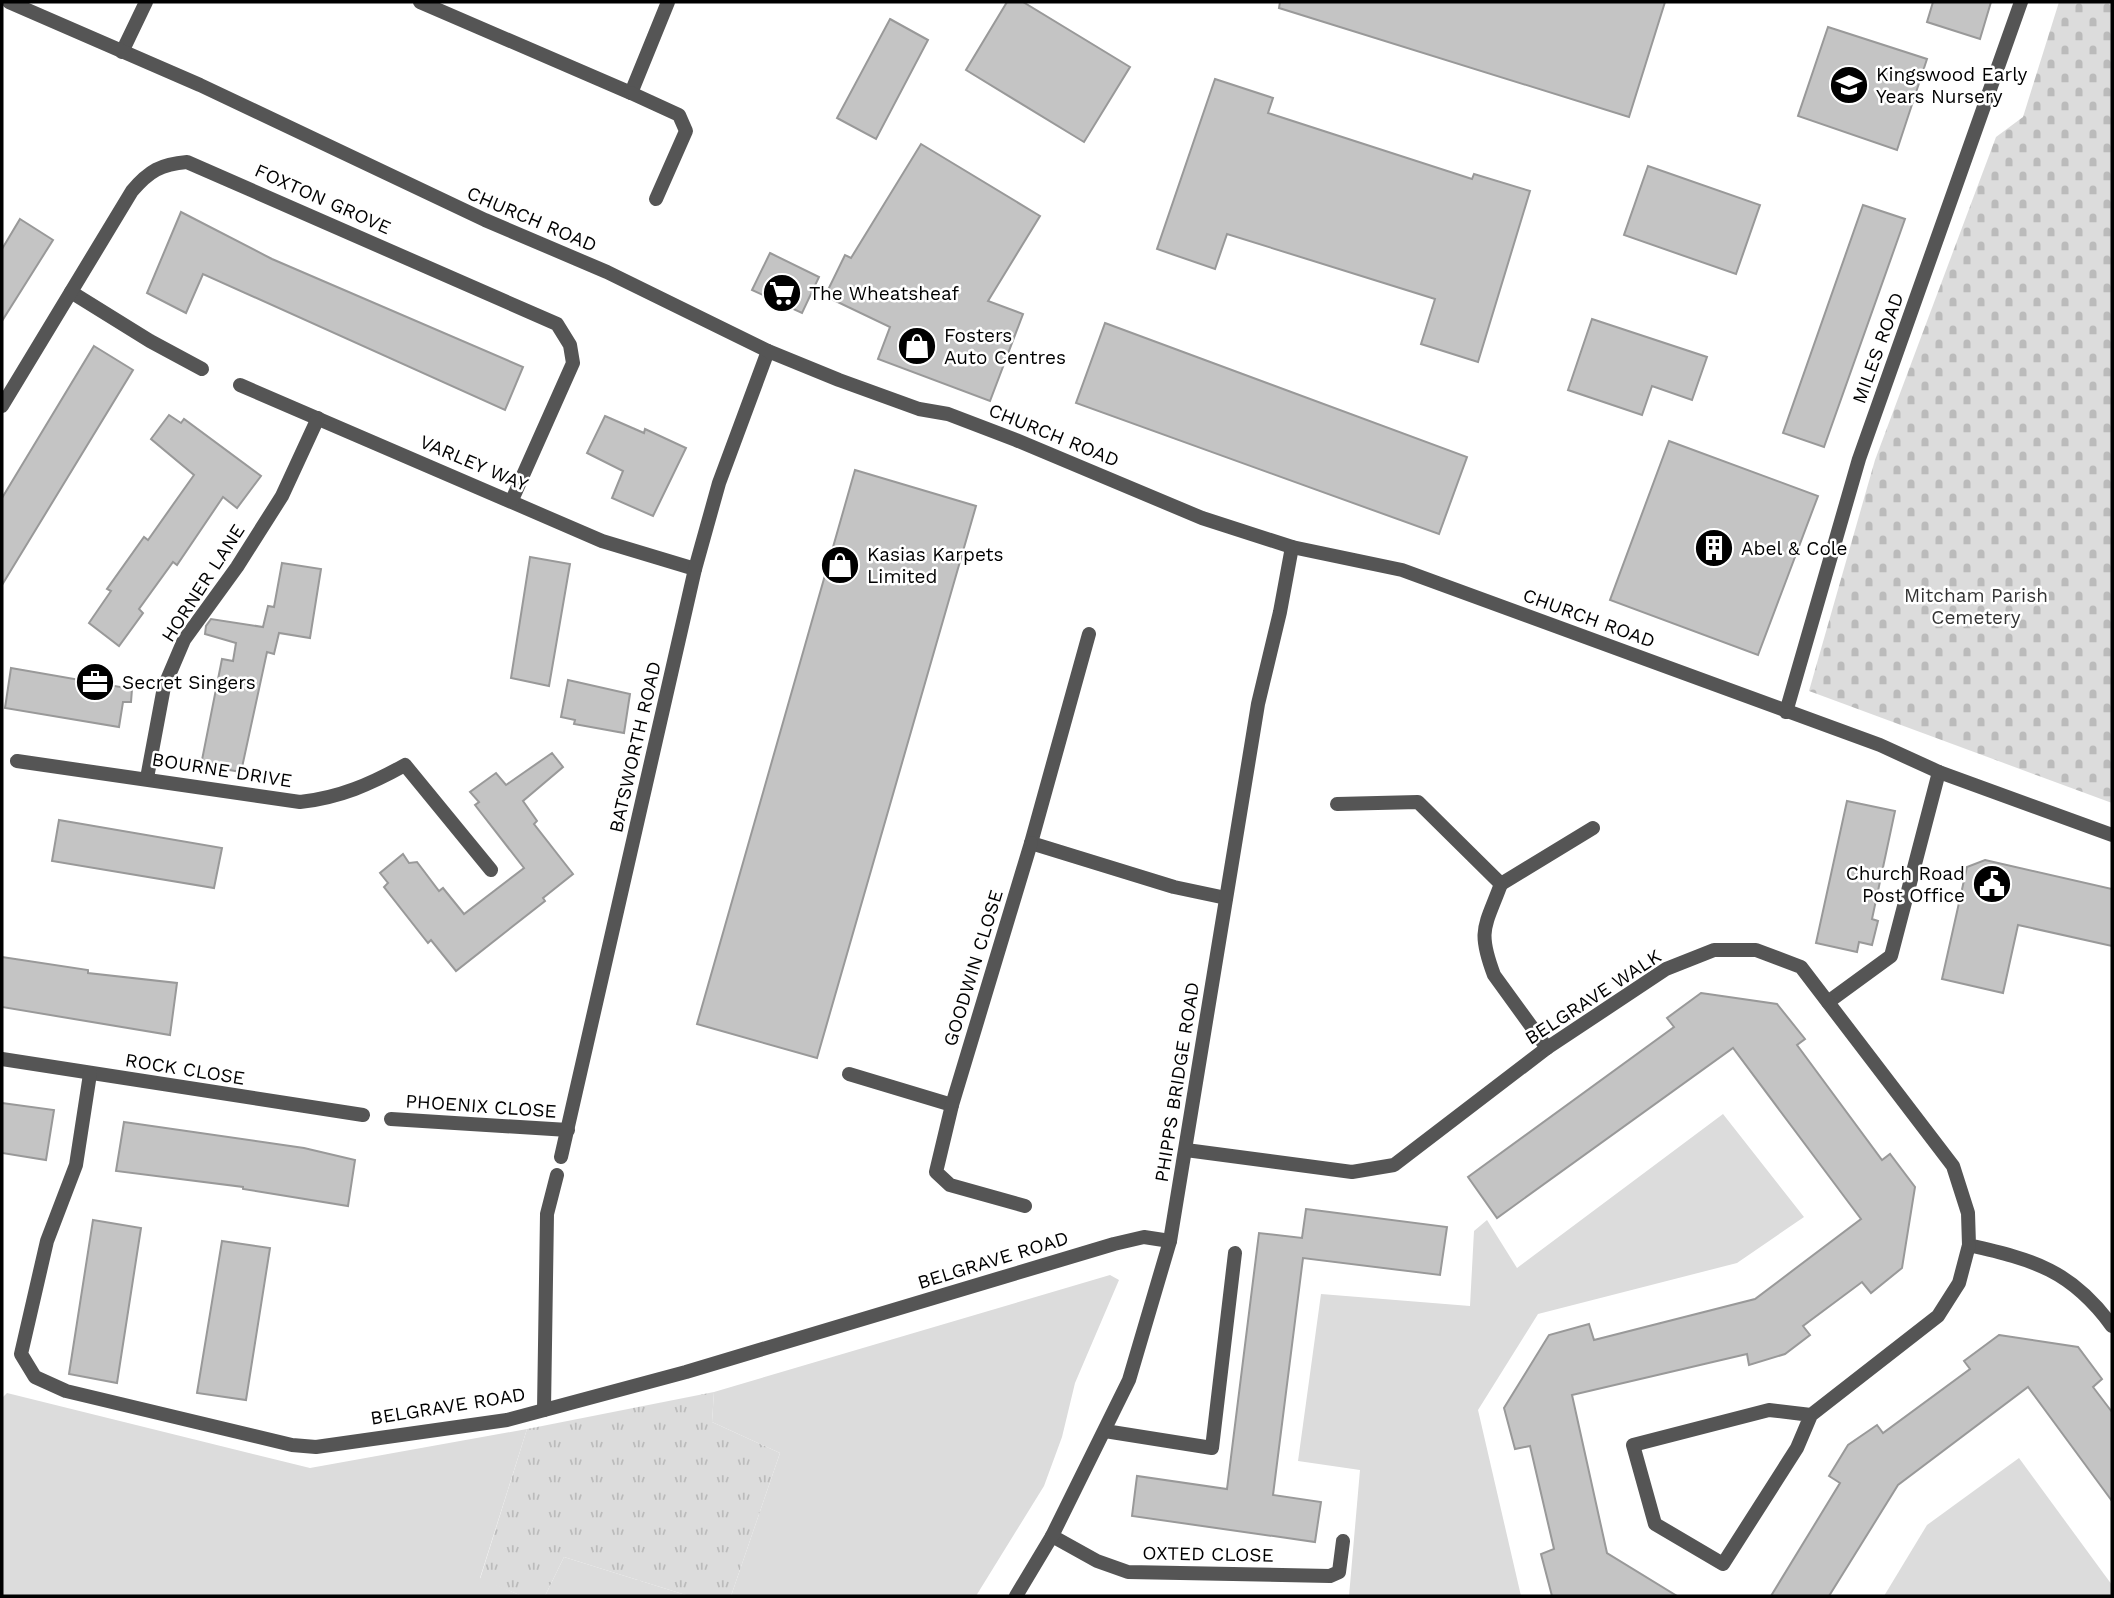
<svg xmlns="http://www.w3.org/2000/svg" width="2114" height="1598" font-family="'Work Sans',sans-serif">
	<style>
		.green { fill: #dcdcdc }
		.cemetery { fill: url(#cemetery-stones) }
		.park { fill: url(#park-tufts) }
		.building { fill: #c4c4c4; stroke: #999; stroke-width: 2 }
		.lines { fill: none; stroke-linecap: round; stroke-linejoin: round }
		.minor { stroke: #555; stroke-width: 14 }
		.tertiary { stroke: #555; stroke-width: 14 }
		.labels { text-anchor: middle; dominant-baseline: central; stroke-width: 5; stroke-linejoin: round; paint-order: stroke }
		.poi-label { font-size: 19px; fill: #000; stroke: #fff; text-anchor: start }
		.street-label { font-size: 19px; fill: #000; stroke: #fff }
		.park-label { font-size: 19px; fill: #333; stroke: #fff }
	</style>
	<defs>
		<pattern id="cemetery-stones" width="16" height="16" patternUnits="userSpaceOnUse" patternTransform="scale(1.75)"><rect width="16" height="16" fill="#dcdcdc"/><path d="M2 7V4a2 2 0 0 1 4 0v3zM10 15v-3a2 2 0 0 1 4 0v3z" fill="#bbb"/></pattern>
		<pattern id="park-tufts" width="24" height="20" patternUnits="userSpaceOnUse" patternTransform="scale(1.75)"><rect width="24" height="20" fill="#dcdcdc"/><path d="M3 7l-1-3M5 7V3M7 7l1-3M15 17l-1-3M17 17v-4M19 17l1-3" fill="none" stroke="#bbb"/></pattern>
	</defs>
	<rect width="100%" height="100%" fill="#fff"/>
	<g class="green">
		<path d="M 1723,1114 L 1804,1217 L 1737,1263 L 1538,1314 L 1478,1410 L 1521,1596 L 1349,1596 L 1360,1470 L 1298,1461 L 1321,1294 L 1470,1306 L 1474,1231 L 1487,1220 L 1517,1268 Z"/>
		<path d="M 1110,1275 L 1119,1280 L 1075,1383 L 1062,1437 L 1044,1486 L 976,1596 L 731,1596 L 780,1453 L 712,1422 L 714,1392 Z"/>
		<path d="M 7,1393 L 310,1468 L 527,1429 L 480,1578 L 522,1596 L 2,1596 L 2,1398 Z"/>
		<path d="M 2019,1458 L 2112,1585 L 2112,1596 L 1884,1596 L 1927,1525 Z"/>
		<path d="M 564,1557 L 689,1596 L 545,1596 Z"/>
	</g>
	<path class="cemetery" d="M 2059,2 L 2112,2 L 2112,803 L 1809,691 L 1875,460 L 1996,137 L 2023,117 Z"/>
	<path class="park" d="M 714,1392 L 712,1422 L 780,1453 L 731,1596 L 689,1596 L 564,1557 L 545,1596 L 522,1596 L 480,1579 L 527,1429 Z"/>
	<g class="building">
		<path d="M 1007,2 L 1023,2 L 1130,67 L 1084,142 L 966,70 Z"/>
		<path d="M 1280,2 L 1665,2 L 1629,117 L 1279,8 Z"/>
		<path d="M 1933,2 L 1991,2 L 1980,39 L 1927,22 Z"/>
		<path d="M 890,19 L 928,40 L 876,139 L 837,118 Z"/>
		<path d="M 1828,27 L 1927,59 L 1897,150 L 1798,116 Z"/>
		<path d="M 1215,79 L 1273,98 L 1268,113 L 1472,179 L 1474,174 L 1530,191 L 1478,362 L 1421,344 L 1435,299 L 1227,234 L 1215,269 L 1157,249 Z"/>
		<path d="M 921,144 L 1040,216 L 988,301 L 1023,314 L 990,401 L 878,359 L 890,327 L 825,296 L 845,255 L 851,258 Z"/>
		<path d="M 1648,166 L 1760,205 L 1736,274 L 1624,235 Z"/>
		<path d="M 1863,205 L 1905,219 L 1824,447 L 1783,433 Z"/>
		<path d="M 181,212 L 272,259 L 523,367 L 505,410 L 203,274 L 186,313 L 147,293 Z"/>
		<path d="M 20,219 L 53,240 L 2,321 L 2,249 Z"/>
		<path d="M 770,253 L 819,277 L 802,313 L 752,290 Z"/>
		<path d="M 1592,319 L 1707,357 L 1692,400 L 1652,386 L 1642,415 L 1568,390 Z"/>
		<path d="M 1105,323 L 1467,457 L 1439,534 L 1076,403 Z"/>
		<path d="M 94,346 L 133,370 L 2,585 L 2,498 Z"/>
		<path d="M 169,415 L 181,423 L 184,419 L 261,476 L 237,508 L 223,497 L 177,565 L 173,562 L 139,609 L 143,613 L 119,646 L 89,623 L 111,591 L 107,589 L 144,537 L 148,540 L 194,475 L 151,439 Z"/>
		<path d="M 605,416 L 644,433 L 645,429 L 686,448 L 653,516 L 612,498 L 623,471 L 587,453 Z"/>
		<path d="M 1669,441 L 1818,496 L 1758,655 L 1610,600 Z"/>
		<path d="M 855,470 L 976,506 L 817,1058 L 697,1024 Z"/>
		<path d="M 530,557 L 570,564 L 549,686 L 511,678 Z"/>
		<path d="M 282,563 L 321,569 L 310,638 L 279,633 L 274,654 L 267,652 L 241,772 L 201,765 L 222,659 L 233,661 L 236,643 L 205,634 L 206,626 L 211,619 L 263,627 L 268,606 L 274,607 Z"/>
		<path d="M 11,668 L 132,689 L 131,702 L 123,702 L 119,727 L 5,708 Z"/>
		<path d="M 568,680 L 630,694 L 624,733 L 574,724 L 575,720 L 561,717 Z"/>
		<path d="M 552,753 L 563,767 L 523,801 L 537,821 L 534,824 L 573,874 L 543,898 L 545,901 L 456,971 L 431,940 L 428,943 L 384,887 L 388,883 L 380,873 L 403,854 L 409,863 L 417,862 L 439,891 L 443,888 L 464,914 L 524,868 L 475,805 L 479,802 L 470,792 L 496,773 L 506,785 Z"/>
		<path d="M 1847,801 L 1895,811 L 1872,919 L 1878,921 L 1872,945 L 1859,942 L 1857,952 L 1816,943 Z"/>
		<path d="M 59,820 L 222,848 L 214,888 L 52,861 Z"/>
		<path d="M 1985,860 L 2112,889 L 2112,946 L 2018,925 L 2003,993 L 1942,979 L 1967,867 Z"/>
		<path d="M 2,957 L 88,970 L 88,973 L 177,983 L 170,1035 L 2,1007 Z"/>
		<path d="M 1701,993 L 1777,1004 L 1805,1039 L 1797,1045 L 1882,1160 L 1890,1154 L 1915,1187 L 1902,1268 L 1871,1293 L 1862,1282 L 1803,1326 L 1810,1335 L 1785,1354 L 1749,1365 L 1747,1354 L 1572,1395 L 1607,1553 L 1677,1596 L 1552,1596 L 1541,1554 L 1554,1549 L 1530,1446 L 1515,1449 L 1504,1408 L 1549,1335 L 1589,1324 L 1594,1340 L 1755,1299 L 1861,1219 L 1733,1048 L 1497,1218 L 1468,1177 L 1674,1027 L 1667,1018 Z"/>
		<path d="M 2,1103 L 54,1110 L 46,1160 L 2,1153 Z"/>
		<path d="M 124,1122 L 304,1148 L 355,1160 L 348,1206 L 243,1189 L 243,1187 L 116,1171 Z"/>
		<path d="M 1306,1209 L 1447,1227 L 1440,1275 L 1303,1258 L 1273,1495 L 1321,1502 L 1315,1542 L 1132,1516 L 1137,1476 L 1227,1489 L 1259,1233 L 1302,1238 Z"/>
		<path d="M 93,1220 L 141,1228 L 117,1383 L 69,1374 Z"/>
		<path d="M 222,1241 L 270,1248 L 246,1400 L 197,1393 Z"/>
		<path d="M 1999,1335 L 2078,1347 L 2102,1379 L 2093,1387 L 2112,1412 L 2112,1501 L 2028,1387 L 1898,1485 L 1829,1596 L 1771,1596 L 1840,1483 L 1829,1476 L 1848,1445 L 1877,1425 L 1883,1433 L 1970,1369 L 1964,1361 Z"/>
	</g>
	<g class="lines">
		<g class="minor">
			<path d="M 420,2 L 631,93 L 668,2"/>
			<path d="M 122,52 L 146,2"/>
			<path d="M 631,93 L 679,115 L 686,131 L 656,199"/>
			<path d="M 71,292 L 150,341 L 202,369"/>
			<path d="M 240,385 L 602,541 L 695,569"/>
			<path d="M 2,406 L 132,191 C 149,171 161,164 187,162 L 557,324 L 570,345 L 573,363 L 512,500"/>
			<path d="M 1089,634 L 1031,843 L 1174,887 L 1226,898"/>
			<path d="M 1786,712 L 1859,459 L 2021,2"/>
			<path d="M 17,761 L 300,802 C 339,798 371,784 405,765 L 491,870"/>
			<path d="M 147,778 L 164,687 L 184,640 L 237,567 L 282,496 L 318,418"/>
			<path d="M 1337,804 L 1418,802 L 1501,884 L 1593,828"/>
			<path d="M 1501,884 C 1485,927 1477,930 1494,975 L 1547,1048"/>
			<path d="M 1828,1002 L 1891,956 L 1939,772"/>
			<path d="M 2,1059 L 363,1115"/>
			<path d="M 90,1074 L 76,1165 L 47,1241 L 21,1354 L 35,1377 L 66,1391 L 292,1445 L 316,1447 L 507,1420 L 686,1372 L 1114,1244 L 1144,1237 L 1170,1241"/>
			<path d="M 849,1074 L 952,1105"/>
			<path d="M 391,1119 L 568,1130"/>
			<path d="M 1186,1150 L 1352,1172 L 1394,1165 L 1547,1048 L 1666,969 L 1714,950 L 1756,950 L 1801,967 L 1953,1166 L 1968,1213 L 1969,1245 C 2034,1260 2071,1270 2112,1326"/>
			<path d="M 561,1157 L 695,569 L 719,483 L 768,351"/>
			<path d="M 1025,1206 L 950,1185 L 936,1172 L 952,1105 L 1031,843"/>
			<path d="M 544,1410 L 547,1214 L 557,1175"/>
			<path d="M 1811,1415 L 1797,1448 L 1723,1564 L 1655,1524 L 1633,1445 L 1769,1410 L 1811,1415 L 1938,1316 L 1959,1283 L 1969,1245"/>
			<path d="M 1105,1431 L 1212,1448 L 1235,1253"/>
			<path d="M 1052,1536 L 1097,1561 L 1128,1572 L 1330,1576 L 1339,1572 L 1343,1541"/>
			<path d="M 1016,1596 L 1052,1536 L 1129,1380 L 1170,1241 L 1258,704 L 1280,612 L 1292,547"/>
		</g>
		<path class="tertiary" d="M 9,2 L 200,85 L 485,220 L 607,272 L 768,351 L 839,380 L 919,409 L 948,414 L 1016,440 L 1202,518 L 1292,547 L 1402,570 L 1880,745 L 1939,772 L 2112,835"/>
	</g>
	<defs>
		<g id="school-disc" transform="scale(2.0125)"><circle r="9.5" fill="#000" stroke="#fff"/><path d="M0-5L7-2L0 1L-7-2ZM-4 1L0 2.5L4 1V4Q0 6-4 4Z" fill="#fff"/></g>
		<g id="supermarket-disc" transform="scale(2.0125)"><circle r="9.5" fill="#000" stroke="#fff"/><path d="M-6-5.5h2.5l.6 2H6L4.5 2H-2.5L-4.4-4H-6ZM-1.5 3.2a1.3 1.3 0 1 0 .1 0ZM3 3.2a1.3 1.3 0 1 0 .1 0Z" fill="#fff"/></g>
		<g id="shop-disc" transform="scale(2.0125)"><circle r="9.5" fill="#000" stroke="#fff"/><path d="M-5-2.5h2.3a2.7 3.5 0 0 1 5.4 0H5L5.5 6h-11ZM-1.5-2.5h3a1.5 2.3 0 0 0-3 0Z" fill="#fff"/></g>
		<g id="building-disc" transform="scale(2.0125)"><circle r="9.5" fill="#000" stroke="#fff"/><path d="M-4-6H4V6H1V3H-1V6H-4ZM-2.5-4.3h1.7v1.8h-1.7ZM.8-4.3h1.7v1.8H.8ZM-2.5-1h1.7V.8h-1.7ZM.8-1h1.7V.8H.8Z" fill="#fff"/></g>
		<g id="office-disc" transform="scale(2.0125)"><circle r="9.5" fill="#000" stroke="#fff"/><path d="M-6-3h4V-5.5h4V-3h4V5H-6ZM-1-4.5V-3h2v-1.5ZM-6 0V1H6V0Z" fill="#fff"/></g>
		<g id="civic-disc" transform="scale(2.0125)"><circle r="9.5" fill="#000" stroke="#fff"/><path d="M-.6-6.5H3V-4.5H.6V-3L4-1V1h2V6H-6V1h2V-1L-.6-3ZM-1.2 2.5V6h2.4V2.5Z" fill="#fff"/></g>
	</defs>
	<g fill-rule="evenodd">
		<use href="#school-disc" x="1849" y="85"/>
		<use href="#supermarket-disc" x="782" y="293"/>
		<use href="#shop-disc" x="917" y="346"/>
		<use href="#building-disc" x="1714" y="548"/>
		<use href="#shop-disc" x="840" y="565"/>
		<use href="#office-disc" x="95" y="682"/>
		<use href="#civic-disc" x="1992" y="884"/>
	</g>
	<g class="labels">
		<g class="poi-label">
			<text x="1876" y="74">Kingswood Early<tspan x="1876" dy="22">Years Nursery</tspan></text>
			<text x="809" y="293">The Wheatsheaf</text>
			<text x="944" y="335">Fosters<tspan x="944" dy="22">Auto Centres</tspan></text>
			<text x="1741" y="548">Abel &amp; Cole</text>
			<text x="867" y="554">Kasias Karpets<tspan x="867" dy="22">Limited</tspan></text>
			<text x="122" y="682">Secret Singers</text>
			<text x="1965" y="873" text-anchor="end">Church Road<tspan x="1965" dy="22">Post Office</tspan></text>
		</g>
		<g class="street-label">
			<text transform="translate(323 199) rotate(24)">FOXTON GROVE</text>
			<text transform="translate(532 219) rotate(23)">CHURCH ROAD</text>
			<text transform="translate(1878 348) rotate(-70)">MILES ROAD</text>
			<text transform="translate(1054 435) rotate(22)">CHURCH ROAD</text>
			<text transform="translate(474 463) rotate(23)">VARLEY WAY</text>
			<text transform="translate(203 583) rotate(-57)">HORNER LANE</text>
			<text transform="translate(1589 618) rotate(20)">CHURCH ROAD</text>
			<text transform="translate(635 747) rotate(-77)">BATSWORTH ROAD</text>
			<text transform="translate(222 770) rotate(9)">BOURNE DRIVE</text>
			<text transform="translate(973 968) rotate(-73)">GOODWIN CLOSE</text>
			<text transform="translate(1593 997) rotate(-33)">BELGRAVE WALK</text>
			<text transform="translate(185 1069) rotate(9)">ROCK CLOSE</text>
			<text transform="translate(1177 1082) rotate(-81)">PHIPPS BRIDGE ROAD</text>
			<text transform="translate(481 1106) rotate(4)">PHOENIX CLOSE</text>
			<text transform="translate(993 1260) rotate(-17)">BELGRAVE ROAD</text>
			<text transform="translate(448 1406) rotate(-9)">BELGRAVE ROAD</text>
			<text transform="translate(1208 1554) rotate(1)">OXTED CLOSE</text>
		</g>
		<g class="park-label">
			<text x="1976" y="595">Mitcham Parish<tspan x="1976" dy="22">Cemetery</tspan></text>
		</g>
	</g>
	<rect width="2114" height="1598" fill="none" stroke="#000000" stroke-width="7"/>
</svg>
